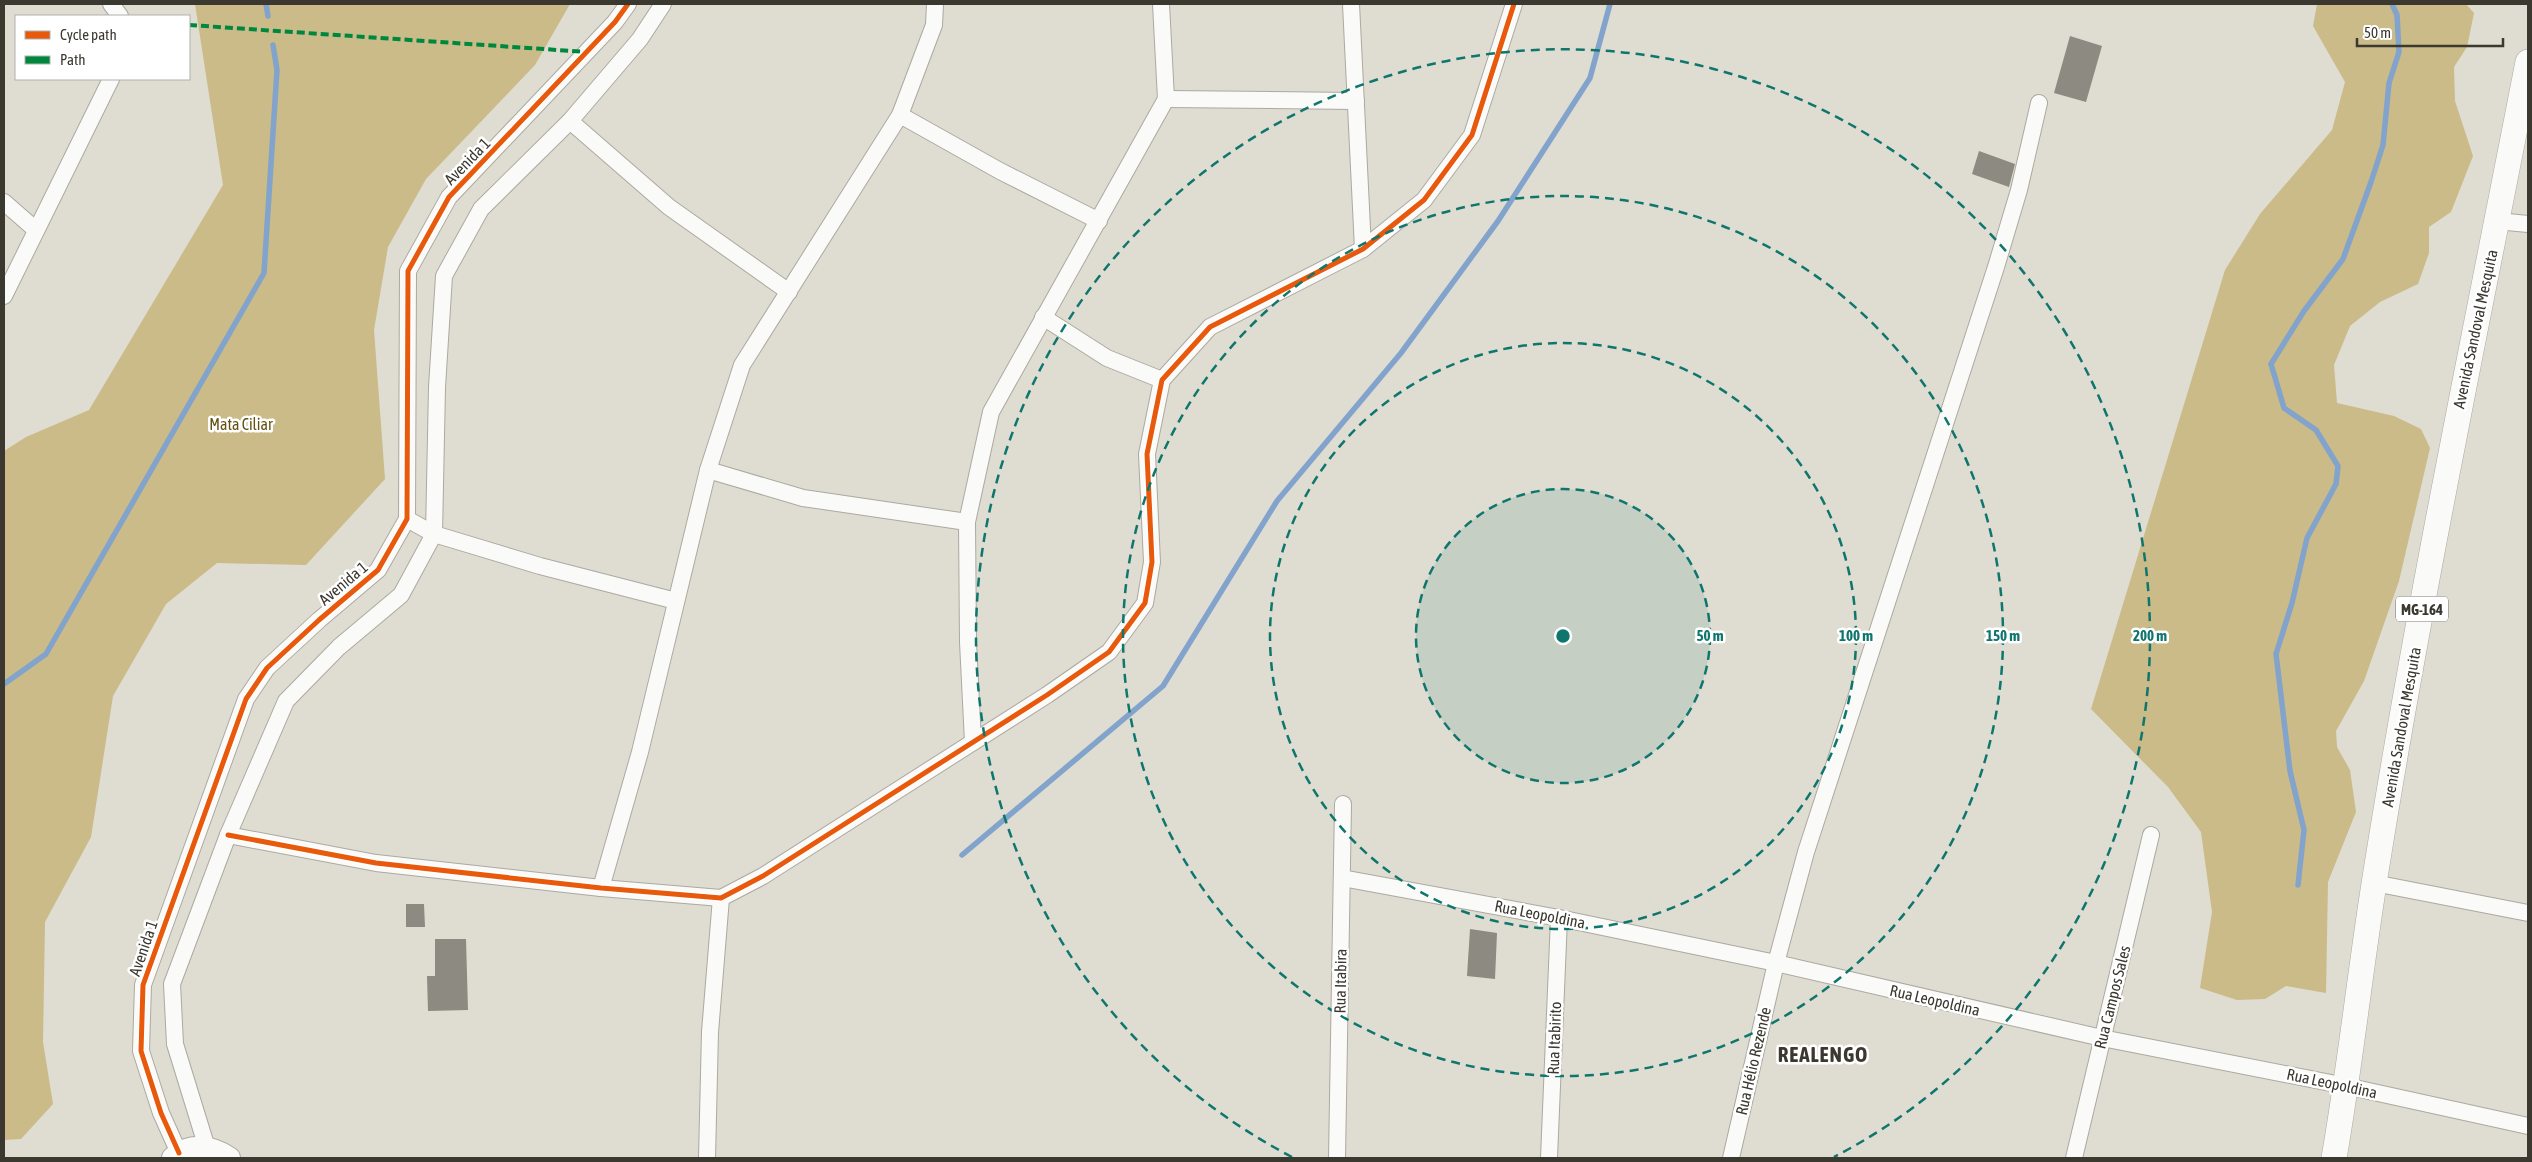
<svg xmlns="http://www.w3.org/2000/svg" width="2532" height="1162" font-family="'Asap Condensed',sans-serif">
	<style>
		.forest { fill: #cabb88 }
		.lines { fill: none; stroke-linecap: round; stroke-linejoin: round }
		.stream { stroke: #82a3cb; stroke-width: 5.5 }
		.building { fill: #8c8a81 }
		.minor-casing { stroke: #aca9a1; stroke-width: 18 }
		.secondary-casing { stroke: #aca9a1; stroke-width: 24 }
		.primary-casing { stroke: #aca9a1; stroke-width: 26 }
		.minor { stroke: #fafaf8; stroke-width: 16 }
		.secondary { stroke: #fafaf8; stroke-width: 22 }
		.primary { stroke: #fafaf8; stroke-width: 25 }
		.quiet { stroke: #00873e; stroke-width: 4; stroke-dasharray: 8 4; stroke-linecap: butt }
		.cycleway-casing { stroke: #fff; stroke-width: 8 }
		.cycleway { stroke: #e8590c; stroke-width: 5 }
		.ring { fill: none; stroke: #0f766e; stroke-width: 2.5; stroke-dasharray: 9 6 }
		.labels { text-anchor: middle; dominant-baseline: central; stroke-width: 5; stroke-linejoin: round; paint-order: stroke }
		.shield { fill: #fff; stroke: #76746e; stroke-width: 1 }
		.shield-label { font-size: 15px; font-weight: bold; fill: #3b3830 }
		.street-label { font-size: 16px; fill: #3b3830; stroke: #fff }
		.park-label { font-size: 16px; fill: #635212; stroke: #fff }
		.district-label { font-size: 21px; font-weight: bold; letter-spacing: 1px; fill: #3b3830; stroke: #fff }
		.centre { fill: #0f766e; stroke: #fff; stroke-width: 2.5 }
		.ring-label { font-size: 15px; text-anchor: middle; font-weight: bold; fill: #0f766e; stroke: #fff; stroke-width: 5; stroke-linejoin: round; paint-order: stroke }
	</style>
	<rect width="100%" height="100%" fill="#dfdcd1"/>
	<g class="forest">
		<path d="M 195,4 L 570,4 L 535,65 L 426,179 L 388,247 L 374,330 L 385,479 L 306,565 L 217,563 L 166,604 L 113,696 L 91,837 L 45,922 L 43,1042 L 53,1104 L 21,1139 L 4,1140 L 4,451 L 26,437 L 89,410 L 223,185 Z"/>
		<path d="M 2317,4 L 2466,4 L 2474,13 L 2467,47 L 2454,67 L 2455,101 L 2473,156 L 2451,212 L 2429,227 L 2429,253 L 2418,284 L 2380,302 L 2350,326 L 2334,365 L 2337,403 L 2394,416 L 2421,429 L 2430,448 L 2399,581 L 2364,681 L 2336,731 L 2337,747 L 2350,770 L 2356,812 L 2328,882 L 2326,993 L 2286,986 L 2265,999 L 2237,1000 L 2200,988 L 2212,912 L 2201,832 L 2168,787 L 2091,709 L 2225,270 L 2260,214 L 2332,130 L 2345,82 L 2313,26 Z"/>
	</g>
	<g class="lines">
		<g class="stream">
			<path d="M 266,4 L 268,16"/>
			<path d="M 4,684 L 46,654 L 264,273 L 277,70 L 273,45"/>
			<path d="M 962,855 L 1163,686 L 1277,501 L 1401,353 L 1498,221 L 1590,78 L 1610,4"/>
			<path d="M 2298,885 L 2304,830 L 2290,771 L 2276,654 L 2292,603 L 2307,538 L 2336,484 L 2338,466 L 2316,430 L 2284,408 L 2271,364 L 2304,311 L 2343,259 L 2371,182 L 2383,145 L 2389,83 L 2399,52 L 2397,15 L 2392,4"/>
		</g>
	</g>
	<g class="building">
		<path d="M 2070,36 L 2102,46 L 2086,102 L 2054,93 Z"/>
		<path d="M 1979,151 L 2015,164 L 2009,187 L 1972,174 Z"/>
		<path d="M 406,904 L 424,904 L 425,927 L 406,927 Z"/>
		<path d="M 1470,929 L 1497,933 L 1495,979 L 1467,976 Z"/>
		<path d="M 435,939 L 466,939 L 468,1010 L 428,1011 L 427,976 L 435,976 Z"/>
	</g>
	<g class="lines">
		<g class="minor-casing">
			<g id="minor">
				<path d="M 111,4 L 120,16"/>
				<path d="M 1351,4 L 1363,249"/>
				<path d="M 1166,99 L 1356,101"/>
				<path d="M 900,115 L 1000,171 L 1099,221"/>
				<path d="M 570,121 L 669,207 L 789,292"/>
				<path d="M 4,202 L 36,230"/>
				<path d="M 2497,221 L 2528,224"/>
				<path d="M 4,296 L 111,79"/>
				<path d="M 1043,317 L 1107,358 L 1162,380"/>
				<path d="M 708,470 L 803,498 L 967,522"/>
				<path d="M 407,519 L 434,534 L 540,566 L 676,601"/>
				<path d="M 973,742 L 968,642 L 967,522 L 991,412 L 1166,99 L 1161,4"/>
				<path d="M 228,835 L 376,863 L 601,888 L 721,898 L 763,876 L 1047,695 L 1109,652 L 1145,603 L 1152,562 L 1147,454 L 1162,380 L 1210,327 L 1363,249 L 1424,200 L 1472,135 L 1514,4"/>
				<path d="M 1342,878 L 1559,918 L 1776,963 L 2102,1038 L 2346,1086 L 2528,1126"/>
				<path d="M 2374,883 L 2528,913"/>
				<path d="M 601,888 L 640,752 L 708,470 L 742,365 L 900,115 L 934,25 L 935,4"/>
				<path d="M 207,1148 L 175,1044 L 172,984 L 228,835 L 286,701 L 339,647 L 401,595 L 434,534 L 437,387 L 444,276 L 481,209 L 570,121 L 640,39 L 663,4"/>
				<path d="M 179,1153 L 161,1113 L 141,1051 L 143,985 L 246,699 L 267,668 L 319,620 L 378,570 L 407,519 L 408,271 L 449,197 L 615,22 L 628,4"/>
				<path d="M 707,1158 L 710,1032 L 721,898"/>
				<path d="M 1337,1158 L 1343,804"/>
				<path d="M 1549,1158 L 1559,918"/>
				<path d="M 1731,1158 L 1776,963 L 1806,852 L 1996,267 L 2019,190 L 2039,103"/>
				<path d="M 2074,1158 L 2151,835"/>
			</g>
		</g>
		<g class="secondary-casing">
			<path id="secondary" d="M 173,1158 C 190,1143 212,1146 229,1158"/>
		</g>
		<g class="primary-casing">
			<path id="primary" d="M 2334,1158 C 2351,1061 2361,962 2377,865 C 2420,596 2476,329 2528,62"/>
		</g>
		<use href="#minor" class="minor"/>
		<use href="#secondary" class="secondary"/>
		<use href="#primary" class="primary"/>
		<path class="quiet" d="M 189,25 L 587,52"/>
		<g class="cycleway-casing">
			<g id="cycleway">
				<path d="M 228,835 L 376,863 L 601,888 L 721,898 L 763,876 L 1047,695 L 1109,652 L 1145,603 L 1152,562 L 1147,454 L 1162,380 L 1210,327 L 1363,249 L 1424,200 L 1472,135 L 1514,4"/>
				<path d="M 179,1153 L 161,1113 L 141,1051 L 143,985 L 246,699 L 267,668 L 319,620 L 378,570 L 407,519 L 408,271 L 449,197 L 615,22 L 628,4"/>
			</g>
		</g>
		<use href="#cycleway" class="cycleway"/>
	</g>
	<circle cx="1563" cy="636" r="147" fill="#0f766e" fill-opacity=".12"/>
	<g class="ring">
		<circle cx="1563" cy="636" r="147"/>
		<circle cx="1563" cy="636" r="293"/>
		<circle cx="1563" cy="636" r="440"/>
		<path d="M1292 1157A587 587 0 1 1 1834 1157"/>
	</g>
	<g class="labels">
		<rect class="shield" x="2396" y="596.5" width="52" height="25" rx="4"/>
		<g class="shield-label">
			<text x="2422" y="609">MG-164</text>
		</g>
		<g class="street-label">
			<text transform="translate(467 161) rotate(-46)">Avenida 1</text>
			<text transform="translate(2475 329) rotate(-78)">Avenida Sandoval Mesquita</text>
			<text transform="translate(343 583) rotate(-40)">Avenida 1</text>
			<text transform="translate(2401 727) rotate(-80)">Avenida Sandoval Mesquita</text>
			<text transform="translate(1540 914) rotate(11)">Rua Leopoldina</text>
			<text transform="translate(143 948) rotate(-71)">Avenida 1</text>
			<text transform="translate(1340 981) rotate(-89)">Rua Itabira</text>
			<text transform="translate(2112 997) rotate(-76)">Rua Campos Sales</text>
			<text transform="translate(1935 1000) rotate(13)">Rua Leopoldina</text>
			<text transform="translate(1554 1038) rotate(-88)">Rua Itabirito</text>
			<text transform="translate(1753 1061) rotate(-77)">Rua Hélio Rezende</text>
			<text transform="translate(2332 1083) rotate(12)">Rua Leopoldina</text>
		</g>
		<g class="park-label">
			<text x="241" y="424">Mata Ciliar</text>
		</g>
		<g class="district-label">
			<text x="1823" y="1054">REALENGO</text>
		</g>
	</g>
	<circle cx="1563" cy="636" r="8" class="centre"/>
	<g class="ring-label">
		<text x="1710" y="641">50 m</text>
		<text x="1856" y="641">100 m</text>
		<text x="2003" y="641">150 m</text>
		<text x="2150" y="641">200 m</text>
	</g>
	<rect width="2532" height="1162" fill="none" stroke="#3b3830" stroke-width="10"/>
	<rect x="15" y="15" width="175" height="65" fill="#ffffff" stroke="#b1afac"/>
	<rect x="25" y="31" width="25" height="8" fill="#e8590c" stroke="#b1afac"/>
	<text x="60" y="40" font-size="15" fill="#3b3830">Cycle path</text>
	<rect x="25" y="56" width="25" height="8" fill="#00873e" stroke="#b1afac"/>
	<text x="60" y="65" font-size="15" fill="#3b3830">Path</text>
	<path d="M2357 38v8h146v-8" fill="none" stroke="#3b3830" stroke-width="2.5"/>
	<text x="2364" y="38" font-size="15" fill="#3b3830" stroke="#ffffff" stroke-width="4" paint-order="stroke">50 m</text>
</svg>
